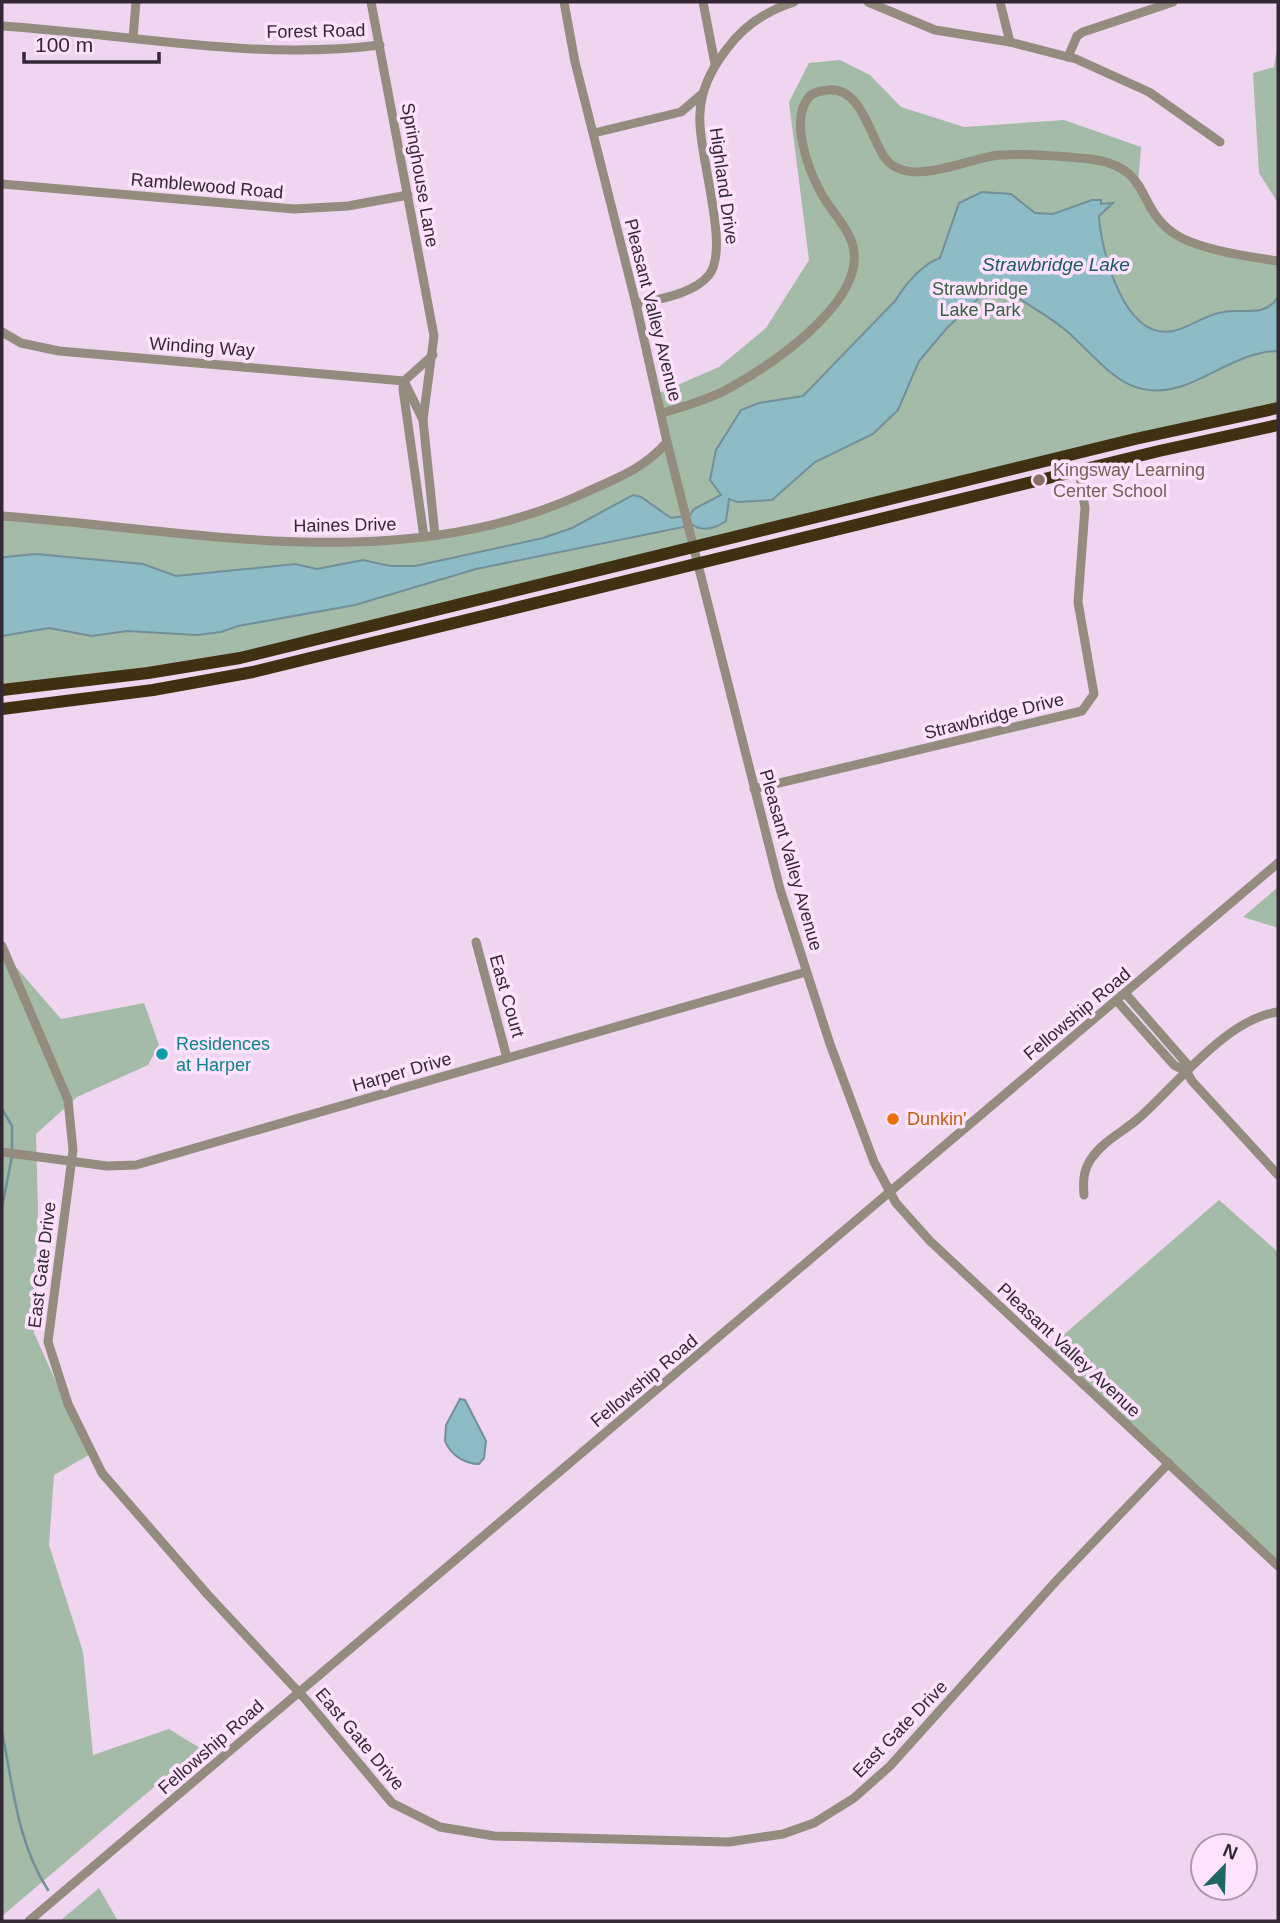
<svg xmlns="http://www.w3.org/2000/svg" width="1280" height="1923" font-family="Arial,sans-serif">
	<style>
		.green { fill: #a3bba7 }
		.water { fill: #8ebcc6; stroke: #73909a; stroke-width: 2 }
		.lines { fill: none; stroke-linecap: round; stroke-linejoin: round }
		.stream { stroke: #73909a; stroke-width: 2.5 }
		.minor { stroke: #948c7e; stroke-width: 9 }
		.highway { stroke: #413113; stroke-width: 12 }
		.education-dot { fill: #8d6e63; stroke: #fee2fe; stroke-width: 2.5 }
		.culture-dot { fill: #0f9aa8; stroke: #fee2fe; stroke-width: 2.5 }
		.food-dot { fill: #e8710a; stroke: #fee2fe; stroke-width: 2.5 }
		.labels { text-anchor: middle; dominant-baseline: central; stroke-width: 7; stroke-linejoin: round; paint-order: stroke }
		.street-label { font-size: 18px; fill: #332833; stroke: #fee2fe }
		.park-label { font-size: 18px; fill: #33623d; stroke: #fee2fe }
		.education-label { font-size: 18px; fill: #785e54; stroke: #fee2fe; text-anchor: start }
		.culture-label { font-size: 18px; fill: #0d838f; stroke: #fee2fe; text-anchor: start }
		.food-label { font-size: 18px; fill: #c56008; stroke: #fee2fe; text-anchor: start }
		.water-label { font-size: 19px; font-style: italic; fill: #195963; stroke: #fee2fe }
	</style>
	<rect width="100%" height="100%" fill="#f0d5f0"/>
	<g class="green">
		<path d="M 1278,43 L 1278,203 L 1259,173 L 1253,73 L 1274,67 Z"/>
		<path d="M 840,60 L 870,75 L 901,107 L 964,127 L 1064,120 L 1141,147 L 1138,184 L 1161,223 L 1180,237 L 1278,261 L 1278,408 L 296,645 L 2,690 L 2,516 L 274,541 L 435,535 L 517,519 L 647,462 L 667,442 L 657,394 L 719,367 L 766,328 L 809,260 L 789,102 L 809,63 Z"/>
		<path d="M 1278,887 L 1278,928 L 1243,917 Z"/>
		<path d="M 2,951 L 61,1019 L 144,1003 L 159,1045 L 148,1065 L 77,1097 L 36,1134 L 38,1210 L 34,1333 L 89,1455 L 54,1475 L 49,1545 L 83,1652 L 93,1755 L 169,1729 L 200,1748 L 2,1916 Z"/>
		<path d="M 1219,1200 L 1278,1252 L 1278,1568 L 1045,1351 Z"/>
		<path d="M 99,1888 L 118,1921 L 60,1921 Z"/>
	</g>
	<g class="water">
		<path d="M 982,192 L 1011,194 L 1035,213 L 1053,214 L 1092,200 L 1101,200 L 1101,204 L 1113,203 L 1099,216 C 1101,251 1124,341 1173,331 C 1191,327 1206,314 1224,312 C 1243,308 1265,318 1278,297 L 1278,351 C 1247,351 1217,372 1188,384 C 1131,406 1108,369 1070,334 C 1053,318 1031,308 1012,293 L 979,298 L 947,328 L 919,361 L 898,410 L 873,434 L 815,462 L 772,500 L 737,502 L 729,499 L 726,521 C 716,528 703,532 693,525 L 476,569 L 355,605 L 238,626 L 221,632 L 197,635 L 127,631 L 92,636 L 49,628 L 2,636 L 2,558 L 5,557 L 36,554 L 143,564 L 176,576 L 295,564 L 317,569 L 363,560 L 390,566 L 415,566 L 543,538 L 572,528 L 633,495 L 641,497 L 671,518 L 690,515 L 694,509 L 721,495 L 710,480 L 716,450 L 741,410 L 759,403 L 803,396 L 895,301 C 905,285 922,264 940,258 L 959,203 Z"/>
		<path d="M 460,1399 L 465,1400 L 486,1441 L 484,1458 L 479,1464 C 464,1464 450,1454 445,1441 L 446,1425 Z"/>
	</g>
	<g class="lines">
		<g class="stream">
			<path d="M 2,1109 L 12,1126 L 12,1150"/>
			<path d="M 2,1208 L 12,1156"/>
			<path d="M 2,1732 C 13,1785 17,1843 48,1890"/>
		</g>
		<g class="minor">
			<path d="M 371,2 L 434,336 L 423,420 L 435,535"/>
			<path d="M 564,2 L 575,62 L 636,304 L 667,442 L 780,889 L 830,1044 L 874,1162 L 896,1203 L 930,1241 L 1278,1566"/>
			<path d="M 703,2 L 715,64"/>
			<path d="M 868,2 L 935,30 L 1010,42 L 1076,59 L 1149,92 L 1220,142"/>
			<path d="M 1000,2 L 1010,42"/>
			<path d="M 2,26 C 127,34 254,61 380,45"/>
			<path d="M 133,38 L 136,2"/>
			<path d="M 1068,57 L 1077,36 L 1083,32 L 1173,2"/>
			<path d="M 594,133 L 681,112 L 702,94"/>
			<path d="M 2,184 L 294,209 L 348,206 L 408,195"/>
			<path d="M 636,304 C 659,299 694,294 709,275 C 731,247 697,153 700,113 C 701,90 712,68 726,50 C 743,26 766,11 794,2"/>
			<path d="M 2,332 L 21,343 L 59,351 L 404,381"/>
			<path d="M 405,383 L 423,420"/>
			<path d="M 662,413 C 683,407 703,401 722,392 C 764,371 861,306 854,252 C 852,230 831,212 821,193 C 809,171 789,120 809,97 C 813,92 821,91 828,90 C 861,86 870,137 885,158 C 908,190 969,157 1000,155 C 1029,153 1061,156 1090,159 C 1152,167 1135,205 1172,232 C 1194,249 1250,257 1278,261"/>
			<path d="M 2,516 C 194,530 399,578 582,494 C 614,479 643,470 667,442"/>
			<path d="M 424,537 L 403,389 L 404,381 L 433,355"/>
			<path d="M 754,789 L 1082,711 L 1094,694 L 1078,602 L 1085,508 L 1079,470"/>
			<path d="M 476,942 L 507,1058"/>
			<path d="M 2,946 L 68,1100 L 73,1150 L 48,1342 L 68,1404 L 102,1473 L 208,1595 L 307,1701 L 392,1803 L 440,1827 L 494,1836 L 729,1842 L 783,1834 L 814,1823 L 854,1798 L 890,1766 L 1058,1579 L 1169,1463"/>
			<path d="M 1125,993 L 1187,1064 L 1187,1072 L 1192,1081 L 1278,1175"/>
			<path d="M 1117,1001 L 1174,1065 L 1187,1072"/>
			<path d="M 2,1152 L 107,1166 L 136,1165 L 806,972"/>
			<path d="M 1084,1195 C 1083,1182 1083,1171 1091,1159 C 1103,1141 1123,1132 1139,1118 C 1176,1085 1228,1018 1278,1012"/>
			<path d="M 29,1921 L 1278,863"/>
		</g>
		<g class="highway">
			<path d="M 2,690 L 148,673 L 240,658 L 1135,439 L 1278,408"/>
			<path d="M 2,709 L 153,690 L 253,672 L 1159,451 L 1278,425"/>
		</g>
	</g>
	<circle class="education-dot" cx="1039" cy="480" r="7"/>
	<circle class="culture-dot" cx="162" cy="1054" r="7"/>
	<circle class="food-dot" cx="893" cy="1119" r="7"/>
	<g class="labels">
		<g class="street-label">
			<text transform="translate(316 31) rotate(-1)">Forest Road</text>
			<text transform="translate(420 175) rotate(80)">Springhouse Lane</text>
			<text transform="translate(207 186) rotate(5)">Ramblewood Road</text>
			<text transform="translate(724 186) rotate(82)">Highland Drive</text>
			<text transform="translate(653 310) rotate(76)">Pleasant Valley Avenue</text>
			<text transform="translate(202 347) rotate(4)">Winding Way</text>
			<text transform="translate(345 525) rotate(-1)">Haines Drive</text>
			<text transform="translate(994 716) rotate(-14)">Strawbridge Drive</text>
			<text transform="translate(791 860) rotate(74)">Pleasant Valley Avenue</text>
			<text transform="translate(507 996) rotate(74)">East Court</text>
			<text transform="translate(1077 1014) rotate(-40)">Fellowship Road</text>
			<text transform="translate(402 1072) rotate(-16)">Harper Drive</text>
			<text transform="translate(42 1265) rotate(-83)">East Gate Drive</text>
			<text transform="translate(1069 1350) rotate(43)">Pleasant Valley Avenue</text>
			<text transform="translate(644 1381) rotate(-40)">Fellowship Road</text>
			<text transform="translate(900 1729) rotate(-46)">East Gate Drive</text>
			<text transform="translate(360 1739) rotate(50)">East Gate Drive</text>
			<text transform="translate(211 1747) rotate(-41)">Fellowship Road</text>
		</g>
		<g class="park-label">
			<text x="980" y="289">Strawbridge<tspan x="980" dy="21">Lake Park</tspan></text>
		</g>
		<g class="education-label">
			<text x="1053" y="470">Kingsway Learning<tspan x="1053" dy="21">Center School</tspan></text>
		</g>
		<g class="culture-label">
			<text x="176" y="1044">Residences<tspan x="176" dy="21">at Harper</tspan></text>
		</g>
		<g class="food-label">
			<text x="907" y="1119">Dunkin'</text>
		</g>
		<g class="water-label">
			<text x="1056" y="264">Strawbridge Lake</text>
		</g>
	</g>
	<rect width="1280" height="1923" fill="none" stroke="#332833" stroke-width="7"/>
	<g transform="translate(1224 1867) rotate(23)"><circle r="33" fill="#fee2fe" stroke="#ad98ad" stroke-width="2"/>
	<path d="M0-5L12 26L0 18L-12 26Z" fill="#1e6861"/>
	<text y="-10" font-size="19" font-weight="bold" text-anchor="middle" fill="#332833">N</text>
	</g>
	<path d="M24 52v10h135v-10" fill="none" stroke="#332833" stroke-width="3.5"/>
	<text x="35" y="52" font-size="21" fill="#332833" stroke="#fee2fe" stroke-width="5" paint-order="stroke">100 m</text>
</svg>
